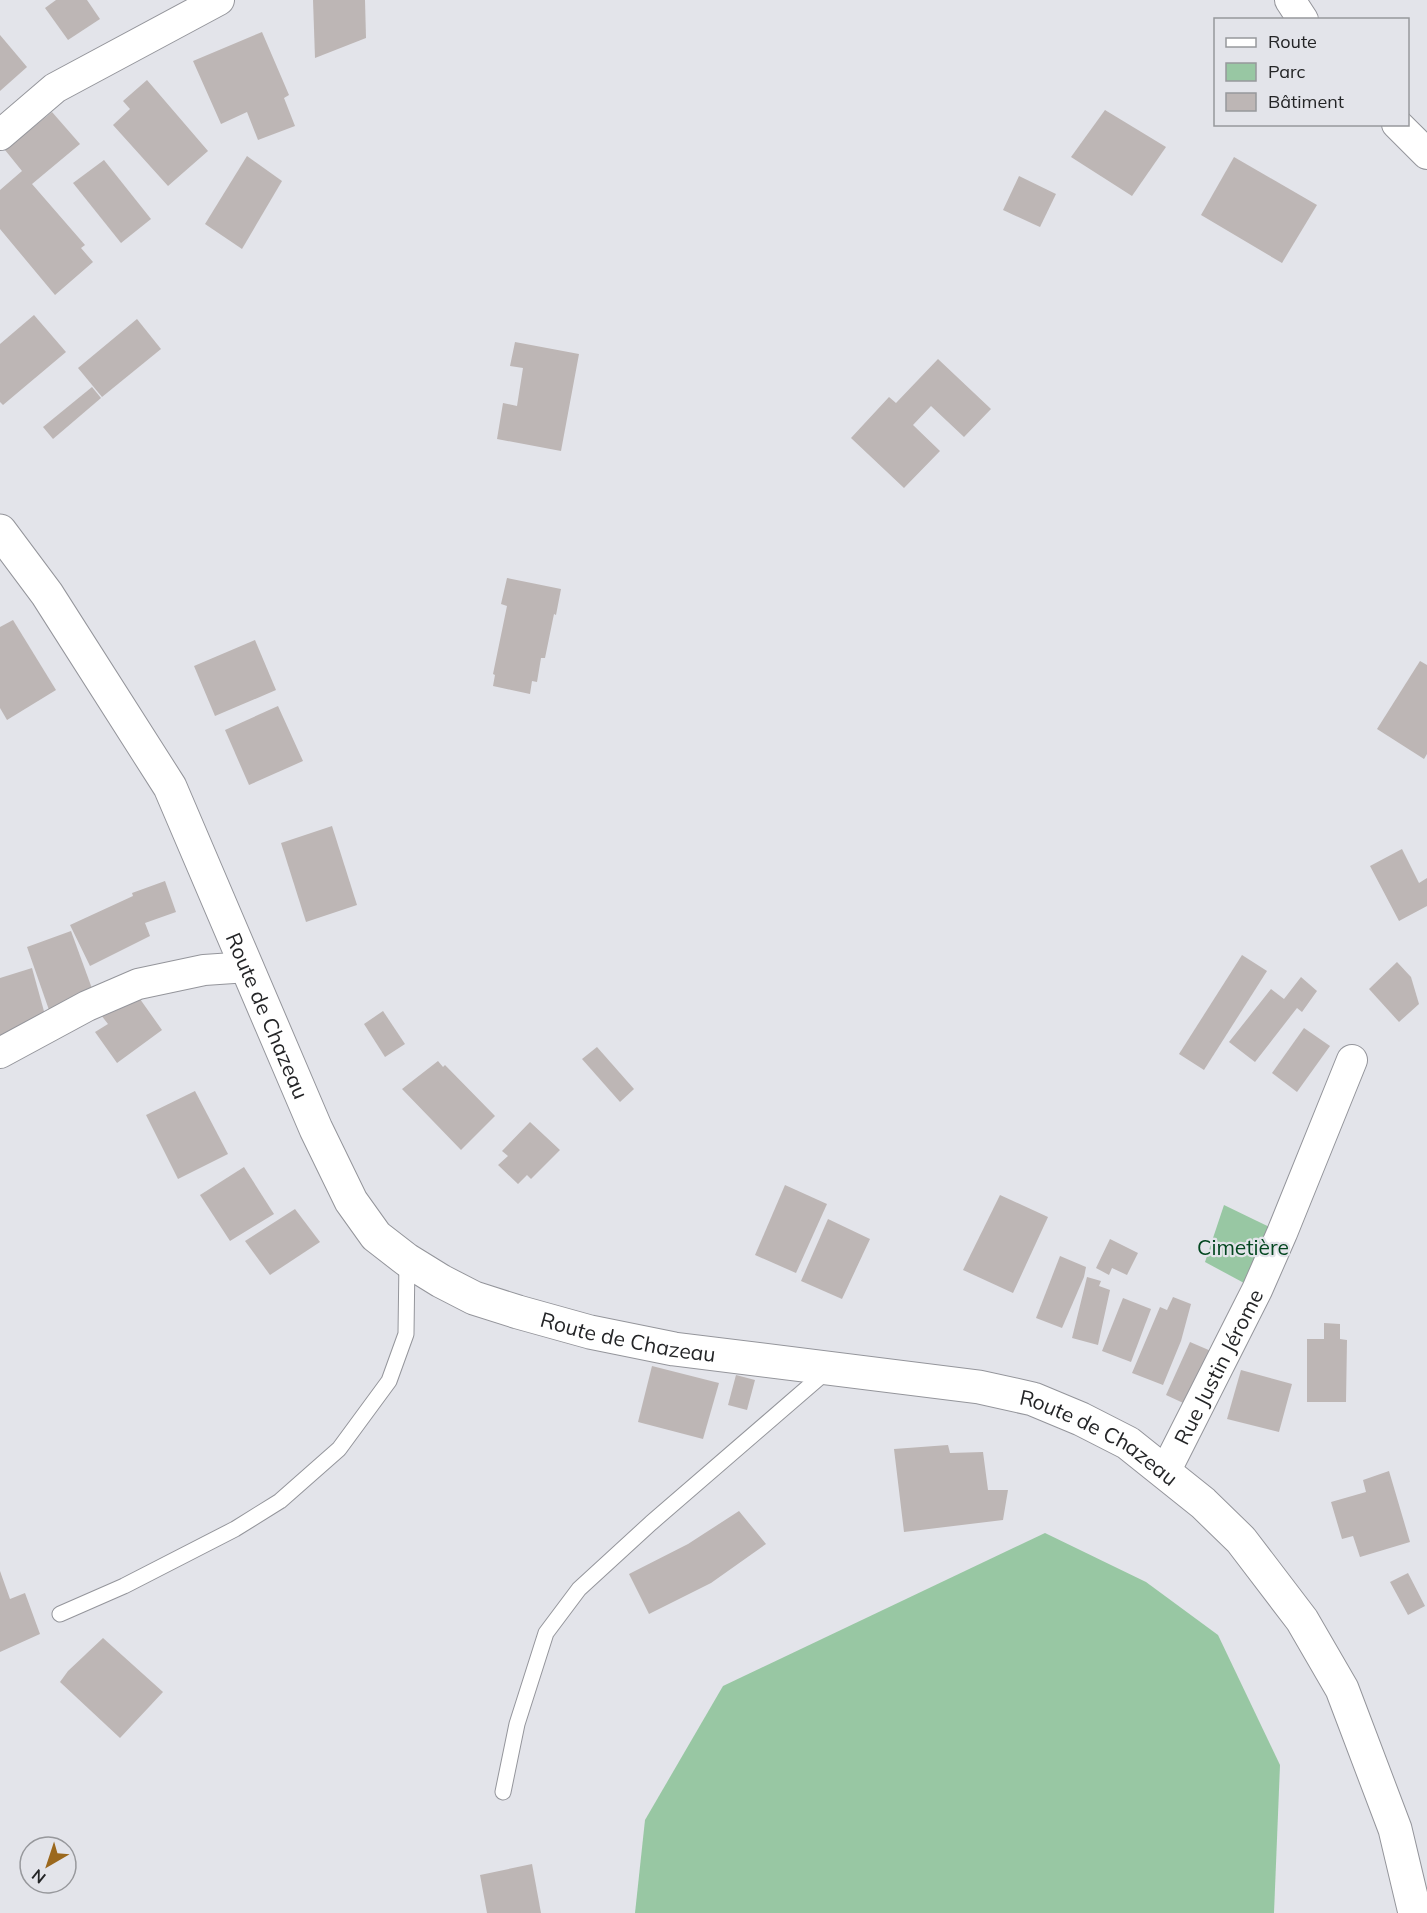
<svg xmlns="http://www.w3.org/2000/svg" width="1427" height="1913" font-family="Mulish,sans-serif">
	<style>
		.green { fill: #98c7a3 }
		.building { fill: #bdb6b5 }
		.lines { fill: none; stroke-linecap: round; stroke-linejoin: round }
		.service-casing { stroke: #94959b; stroke-width: 17 }
		.minor-casing { stroke: #94959b; stroke-width: 32 }
		.secondary-casing { stroke: #94959b; stroke-width: 35 }
		.service { stroke: #fff; stroke-width: 15 }
		.minor { stroke: #fff; stroke-width: 30 }
		.secondary { stroke: #fff; stroke-width: 33 }
		.labels { text-anchor: middle; dominant-baseline: central; stroke-width: 4.5; stroke-linejoin: round; paint-order: stroke }
		.street-label { font-size: 21px; fill: #242527; stroke: #e3e4ea }
		.park-label { font-size: 21px; fill: #034720; stroke: #e3e4ea }
	</style>
	<rect width="100%" height="100%" fill="#e3e4ea"/>
	<g class="green">
		<path d="M 1224,1205 L 1282,1233 L 1257,1290 L 1205,1262 Z"/>
		<path d="M 1045,1533 L 1146,1582 L 1218,1635 L 1280,1765 L 1274,1913 L 635,1913 L 645,1820 L 723,1686 Z"/>
	</g>
	<g class="building">
		<path d="M 56,0 L 87,0 L 100,19 L 68,40 L 45,8 Z"/>
		<path d="M 313,0 L 365,0 L 366,38 L 315,58 Z"/>
		<path d="M 262,32 L 289,95 L 284,98 L 295,126 L 258,140 L 247,112 L 221,124 L 193,61 Z"/>
		<path d="M 0,35 L 27,67 L 0,91 Z"/>
		<path d="M 147,80 L 208,151 L 168,186 L 113,125 L 130,109 L 123,101 Z"/>
		<path d="M 1105,110 L 1166,147 L 1132,196 L 1071,157 Z"/>
		<path d="M 52,112 L 80,144 L 32,184 L 85,245 L 81,248 L 93,262 L 55,295 L 0,229 L 0,190 L 22,171 L 5,150 Z"/>
		<path d="M 247,156 L 282,181 L 242,249 L 205,224 Z"/>
		<path d="M 1234,157 L 1317,205 L 1282,263 L 1201,215 Z"/>
		<path d="M 104,160 L 151,219 L 121,243 L 73,183 Z"/>
		<path d="M 1019,176 L 1056,194 L 1040,227 L 1003,210 Z"/>
		<path d="M 34,315 L 66,352 L 3,405 L 0,402 L 0,344 Z"/>
		<path d="M 137,319 L 161,349 L 102,397 L 78,368 Z"/>
		<path d="M 515,342 L 579,354 L 561,451 L 497,439 L 503,403 L 517,406 L 523,368 L 510,366 Z"/>
		<path d="M 938,359 L 991,409 L 964,437 L 931,406 L 913,425 L 940,451 L 904,488 L 851,438 L 889,397 L 896,403 Z"/>
		<path d="M 92,387 L 101,398 L 53,439 L 43,427 Z"/>
		<path d="M 507,578 L 561,589 L 556,615 L 554,614 L 545,658 L 541,658 L 537,682 L 532,681 L 530,694 L 493,686 L 495,675 L 493,674 L 507,606 L 501,604 Z"/>
		<path d="M 13,620 L 56,690 L 7,720 L 0,708 L 0,627 Z"/>
		<path d="M 255,640 L 276,690 L 215,716 L 194,666 Z"/>
		<path d="M 1420,661 L 1427,665 L 1427,754 L 1424,759 L 1377,729 Z"/>
		<path d="M 278,706 L 303,761 L 249,785 L 225,730 Z"/>
		<path d="M 332,826 L 357,905 L 306,922 L 281,843 Z"/>
		<path d="M 1402,849 L 1419,883 L 1427,878 L 1427,906 L 1399,921 L 1370,866 Z"/>
		<path d="M 165,881 L 176,912 L 145,923 L 150,936 L 90,966 L 70,925 L 133,896 L 132,893 Z"/>
		<path d="M 71,931 L 94,994 L 49,1010 L 27,947 Z"/>
		<path d="M 1242,955 L 1267,971 L 1204,1070 L 1179,1054 Z"/>
		<path d="M 1397,962 L 1411,977 L 1419,1004 L 1399,1022 L 1369,989 Z"/>
		<path d="M 32,968 L 47,1022 L 0,1036 L 0,978 Z"/>
		<path d="M 1301,977 L 1317,991 L 1302,1012 L 1297,1008 L 1255,1062 L 1229,1042 L 1271,989 L 1284,999 Z"/>
		<path d="M 135,992 L 162,1030 L 117,1063 L 95,1032 L 108,1024 L 101,1015 Z"/>
		<path d="M 383,1011 L 405,1044 L 385,1057 L 364,1024 Z"/>
		<path d="M 1304,1028 L 1330,1046 L 1297,1092 L 1272,1073 Z"/>
		<path d="M 597,1047 L 634,1089 L 620,1102 L 582,1059 Z"/>
		<path d="M 438,1061 L 443,1067 L 445,1065 L 495,1116 L 461,1150 L 402,1089 Z"/>
		<path d="M 195,1091 L 228,1154 L 178,1179 L 146,1115 Z"/>
		<path d="M 530,1122 L 560,1150 L 531,1179 L 527,1175 L 518,1184 L 498,1165 L 508,1156 L 502,1151 Z"/>
		<path d="M 244,1167 L 274,1214 L 230,1241 L 200,1195 Z"/>
		<path d="M 785,1185 L 827,1204 L 796,1273 L 755,1255 Z"/>
		<path d="M 1000,1195 L 1048,1217 L 1013,1293 L 963,1270 Z"/>
		<path d="M 295,1209 L 320,1242 L 270,1275 L 245,1241 Z"/>
		<path d="M 828,1219 L 870,1239 L 842,1299 L 801,1281 Z"/>
		<path d="M 1110,1239 L 1138,1253 L 1127,1275 L 1112,1268 L 1109,1275 L 1096,1268 Z"/>
		<path d="M 1060,1256 L 1086,1267 L 1084,1277 L 1062,1328 L 1036,1318 Z"/>
		<path d="M 1087,1277 L 1101,1281 L 1099,1286 L 1110,1290 L 1098,1345 L 1072,1338 Z"/>
		<path d="M 1173,1297 L 1191,1304 L 1181,1341 L 1163,1385 L 1132,1373 L 1160,1307 L 1167,1310 Z"/>
		<path d="M 1123,1298 L 1151,1309 L 1131,1362 L 1102,1351 Z"/>
		<path d="M 1324,1323 L 1340,1324 L 1340,1339 L 1347,1340 L 1346,1402 L 1307,1402 L 1307,1339 L 1324,1339 Z"/>
		<path d="M 1190,1342 L 1218,1354 L 1194,1408 L 1166,1395 Z"/>
		<path d="M 652,1366 L 719,1383 L 703,1439 L 638,1422 Z"/>
		<path d="M 1241,1370 L 1292,1384 L 1279,1432 L 1227,1419 Z"/>
		<path d="M 736,1375 L 755,1380 L 747,1410 L 728,1405 Z"/>
		<path d="M 948,1445 L 950,1453 L 983,1452 L 988,1490 L 1008,1490 L 1003,1520 L 904,1532 L 894,1449 Z"/>
		<path d="M 1389,1471 L 1410,1542 L 1360,1557 L 1353,1536 L 1342,1539 L 1331,1502 L 1366,1492 L 1363,1480 Z"/>
		<path d="M 739,1511 L 766,1544 L 711,1583 L 649,1614 L 629,1574 L 688,1544 Z"/>
		<path d="M 0,1571 L 10,1599 L 25,1593 L 40,1634 L 0,1652 Z"/>
		<path d="M 1408,1573 L 1425,1606 L 1408,1615 L 1390,1582 Z"/>
		<path d="M 103,1638 L 163,1692 L 120,1738 L 60,1682 L 68,1671 Z"/>
		<path d="M 532,1864 L 541,1913 L 487,1913 L 480,1875 Z"/>
	</g>
	<g class="lines">
		<g class="service-casing">
			<g id="service">
				<path d="M 60,1614 L 124,1586 L 235,1529 L 280,1501 L 339,1449 L 389,1381 L 406,1334 L 407,1260"/>
				<path d="M 503,1792 L 517,1724 L 546,1633 L 579,1589 L 651,1523 L 828,1370"/>
			</g>
		</g>
		<g class="minor-casing">
			<g id="minor">
				<path d="M 1290,0 L 1303,20"/>
				<path d="M 1397,124 L 1427,154"/>
				<path d="M 0,135 L 55,88 L 219,0"/>
				<path d="M 0,1053 L 87,1006 L 138,984 L 204,970 L 248,967"/>
				<path id="s1" d="M 1165,1472 L 1257,1290 L 1282,1233 L 1352,1060"/>
			</g>
		</g>
		<g class="secondary-casing">
			<g id="secondary">
				<path id="s2" d="M 0,531 L 47,594 L 170,787 L 316,1129 L 351,1201 L 376,1236 L 407,1260 L 441,1281 L 474,1298 L 518,1312 L 590,1332 L 674,1349 L 979,1387 L 1033,1399 L 1081,1419 L 1128,1443 L 1203,1503 L 1241,1540 L 1302,1620 L 1342,1689 L 1395,1829 L 1415,1913"/>
			</g>
		</g>
		<use href="#service" class="service"/>
		<use href="#minor" class="minor"/>
		<use href="#secondary" class="secondary"/>
	</g>
	<g class="labels">
		<g class="street-label">
			<text stroke="none"><textPath href="#s2" startOffset="556">Route de Chazeau</textPath></text>
			<text stroke="none"><textPath href="#s2" startOffset="1078">Route de Chazeau</textPath></text>
			<text stroke="none"><textPath href="#s1" startOffset="118">Rue Justin Jérome</textPath></text>
			<text stroke="none"><textPath href="#s2" startOffset="1564">Route de Chazeau</textPath></text>
		</g>
		<g class="park-label">
			<text x="1243" y="1247">Cimetière</text>
		</g>
	</g>
	<rect x="1214" y="18" width="195" height="108" fill="#e3e4ea" stroke="#97989c" stroke-width="1.5"/>
	<rect x="1226" y="38" width="30" height="9" fill="#ffffff" stroke="#97989c" stroke-width="1.5"/>
	<text x="1268" y="48" font-size="18" fill="#242527">Route</text>
	<rect x="1226" y="63" width="30" height="18" fill="#98c7a3" stroke="#97989c" stroke-width="1.5"/>
	<text x="1268" y="78" font-size="18" fill="#242527">Parc</text>
	<rect x="1226" y="93" width="30" height="18" fill="#bdb6b5" stroke="#97989c" stroke-width="1.5"/>
	<text x="1268" y="108" font-size="18" fill="#242527">Bâtiment</text>
	<g transform="translate(48 1865) rotate(219)"><circle r="28" fill="#e3e4ea" stroke="#97989c" stroke-width="1.5"/>
	<path d="M0-4.5L10 22L0 15L-10 22Z" fill="#9b681d"/>
	<text y="-9" font-size="16" font-weight="bold" text-anchor="middle" fill="#242527">N</text>
	</g>
</svg>
